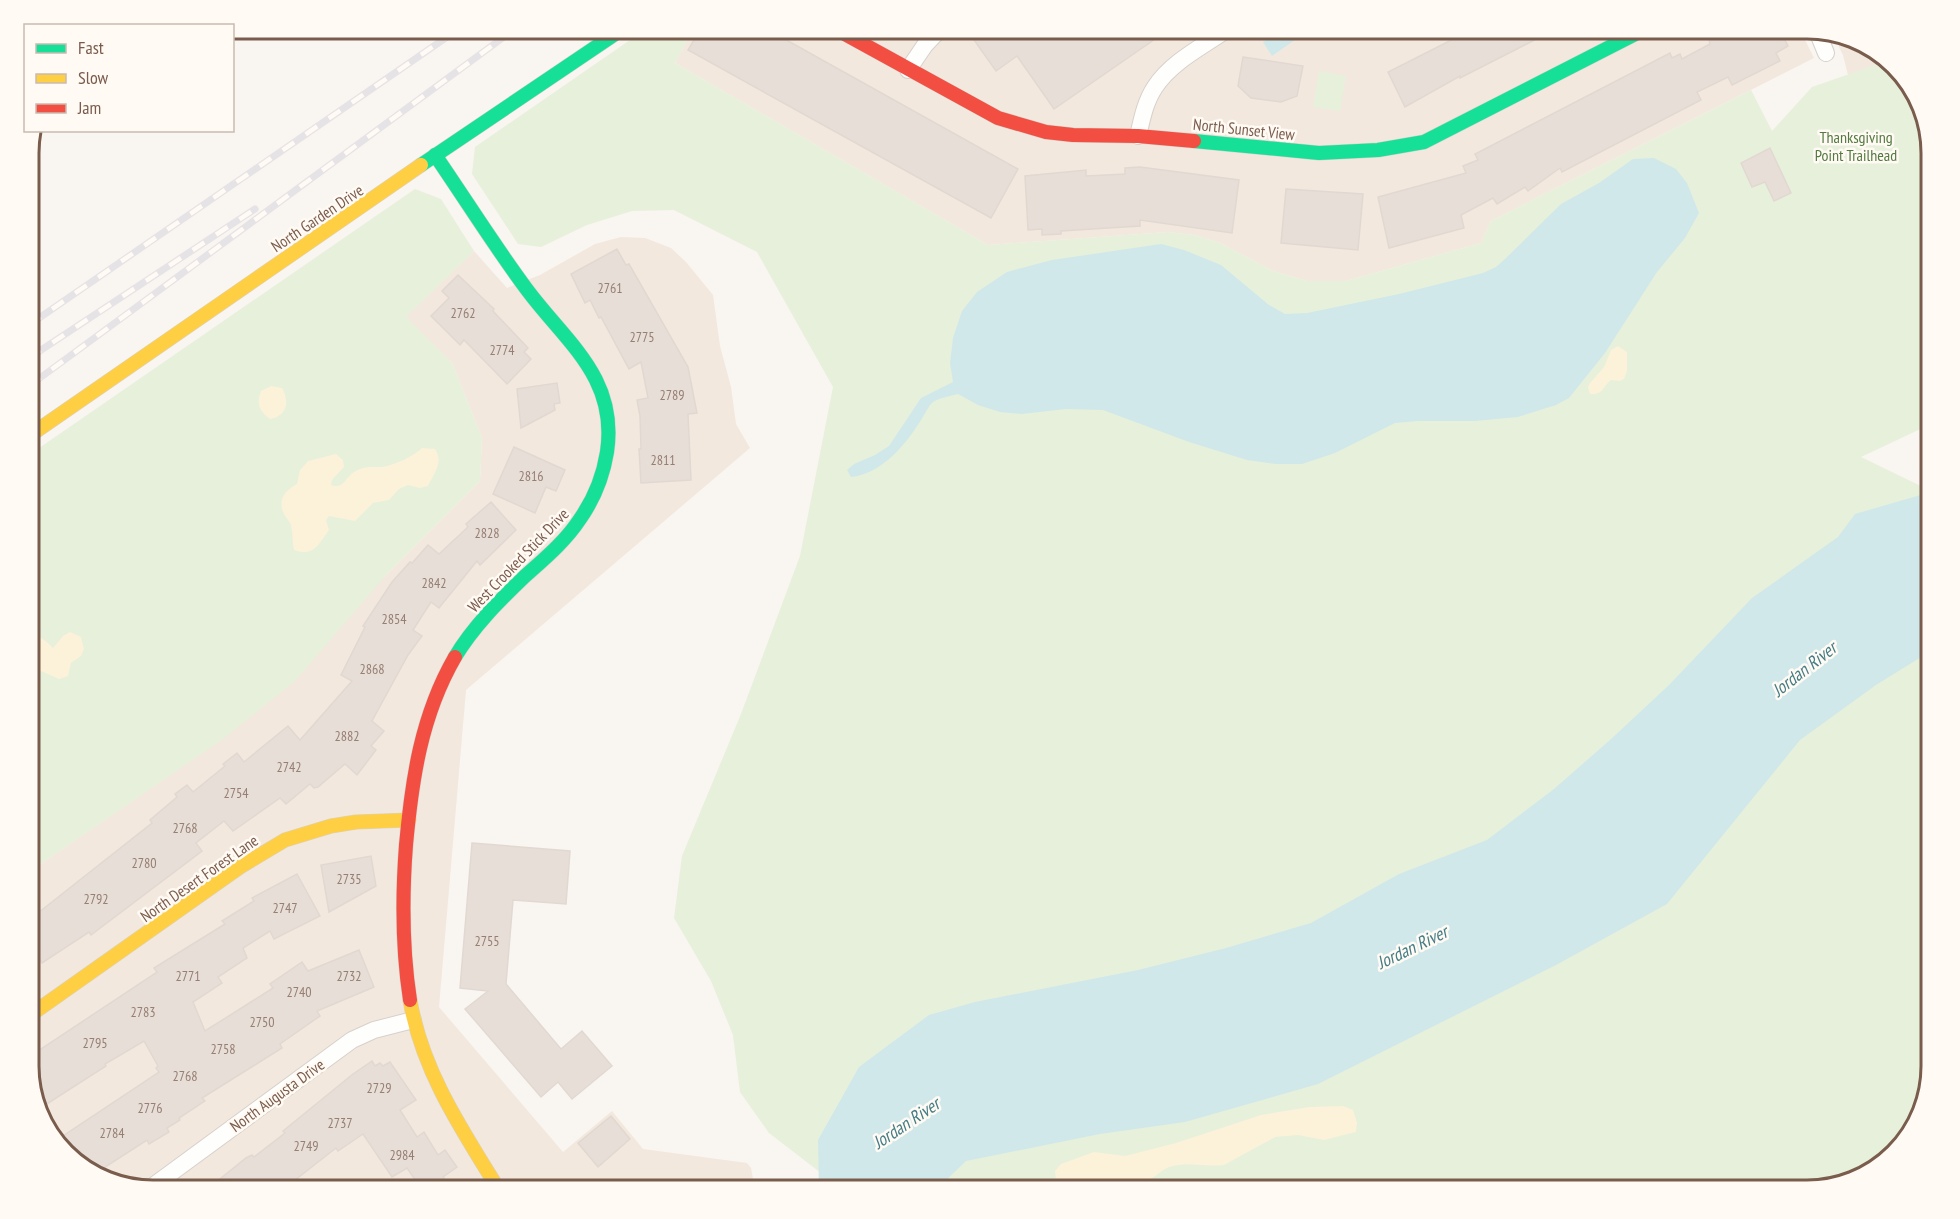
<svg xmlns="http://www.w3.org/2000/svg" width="1960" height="1219" font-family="'PT Sans Narrow',sans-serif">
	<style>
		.residential { fill: #f2e8de }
		.green { fill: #e7f0db }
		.sand { fill: #fbf2d9 }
		.water { fill: #d0e8ea }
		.building { fill: #e6ded7; stroke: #e2d8d2; stroke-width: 1.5 }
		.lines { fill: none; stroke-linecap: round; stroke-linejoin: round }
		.street-casing { stroke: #d7d1cb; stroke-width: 18 }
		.fast-casing { stroke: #d9d2cb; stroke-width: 15 }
		.slow-casing { stroke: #d9d2cb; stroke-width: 15 }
		.jam-casing { stroke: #d9d2cb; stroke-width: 15 }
		.street { stroke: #fefefd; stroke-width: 16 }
		.fast { stroke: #16e098; stroke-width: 14 }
		.slow { stroke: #ffcf43; stroke-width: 14 }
		.jam { stroke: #f24e42; stroke-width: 14 }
		.rail-casing { stroke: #e6e3e7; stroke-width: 7 }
		.rail { stroke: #fffaf3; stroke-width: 4.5; stroke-dasharray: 14; stroke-linecap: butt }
		.labels { text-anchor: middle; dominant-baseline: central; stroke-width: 5; stroke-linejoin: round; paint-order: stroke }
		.number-label { font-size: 14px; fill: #977e72 }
		.street-label { font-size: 16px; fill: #7a5c4d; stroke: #fffaf3 }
		.park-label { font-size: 16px; fill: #537a41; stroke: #fffaf3 }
		.water-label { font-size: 18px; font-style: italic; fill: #437c86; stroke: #fffaf3 }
		.rim { fill: none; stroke: #7a5c4d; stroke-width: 3 }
	</style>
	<rect width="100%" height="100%" fill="#f9f5f0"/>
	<g class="residential">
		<path d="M 693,28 L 1799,28 L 1814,58 L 1491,221 L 1481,243 L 1346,281 L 1307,281 L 1273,271 L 1220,243 L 1194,235 L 1168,232 L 988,245 L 675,63 Z"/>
		<path d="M 1834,37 L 1876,49 L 1887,61 L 1848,75 L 1843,55 Z"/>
		<path d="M 621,237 L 645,238 L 671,248 L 686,262 L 713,295 L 720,346 L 731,387 L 736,424 L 750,448 L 466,690 L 439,1007 L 563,1152 L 612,1111 L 643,1149 L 747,1163 L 751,1168 L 755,1190 L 153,1190 L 84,1170 L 45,1128 L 29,1074 L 29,872 L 222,739 L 480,481 L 482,438 L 452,363 L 405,317 L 474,251 L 507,288 L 540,275 L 595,244 Z"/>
	</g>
	<g class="green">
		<path d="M 646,29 L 693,29 L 675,63 L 988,245 L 1168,232 L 1194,235 L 1220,243 L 1273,271 L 1307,281 L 1346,281 L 1481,243 L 1491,221 L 1751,90 L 1772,131 L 1812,87 L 1887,61 L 1915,91 L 1931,153 L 1931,424 L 1861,457 L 1931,491 L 1931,1066 L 1911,1135 L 1869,1174 L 1807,1190 L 843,1190 L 769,1133 L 740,1092 L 733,1035 L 711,981 L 674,918 L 682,856 L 741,714 L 800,556 L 833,387 L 757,252 L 674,210 L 632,211 L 587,225 L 541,247 L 518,244 L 472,174 L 475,147 Z"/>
		<path d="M 1319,71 L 1346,76 L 1340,111 L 1313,107 Z"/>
		<path d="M 415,189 L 441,199 L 474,251 L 406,317 L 452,363 L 482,438 L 480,481 L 386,575 L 295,681 L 223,739 L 29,872 L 29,455 Z"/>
	</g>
	<g class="sand">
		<path d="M 1618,346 L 1627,352 L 1627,371 L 1624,379 L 1620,381 L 1611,380 C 1602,387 1604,395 1590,394 L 1588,387 L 1590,383 L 1604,367 L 1611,350 Z"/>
		<path d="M 271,386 L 282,388 C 290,402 287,416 270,419 C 259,411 256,404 261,391 Z"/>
		<path d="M 422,448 L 435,449 C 444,462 434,473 428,486 L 420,488 L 408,485 L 399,489 L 389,500 L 373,503 L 355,521 L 329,516 L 326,520 L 329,530 C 318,545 314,557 294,550 C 292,542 293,533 291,525 C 289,520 285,517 283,512 C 278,498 286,490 297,484 L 300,470 L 308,461 L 336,454 L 343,460 L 344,467 L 332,480 L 331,485 C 344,490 345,477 354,472 C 368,464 376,469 387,466 C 400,462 412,457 422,448 Z"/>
		<path d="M 70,632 L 81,637 L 84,649 L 81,656 L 71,663 L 68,676 L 59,679 L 41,671 L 33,681 L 29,682 L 29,636 C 40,634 46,641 53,648 L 63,636 Z"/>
		<path d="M 1343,1106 L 1353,1110 L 1357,1123 L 1356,1132 L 1324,1140 L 1298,1135 L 1275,1137 L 1224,1165 C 1207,1167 1190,1162 1173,1166 C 1162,1168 1158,1176 1148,1180 C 1136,1186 1120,1182 1106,1183 C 1100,1183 1099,1187 1094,1189 C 1088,1193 1074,1190 1066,1190 L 1056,1181 L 1055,1171 L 1061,1164 L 1094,1152 L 1125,1156 L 1176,1143 L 1261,1115 L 1309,1107 Z"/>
	</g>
	<g class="water">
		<path d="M 1282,29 L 1298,29 L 1302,35 L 1272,56 L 1263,42 Z"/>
		<path d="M 1654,158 L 1676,169 L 1687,183 L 1699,213 L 1685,238 L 1657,272 L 1605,353 L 1569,398 L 1556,405 L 1518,417 L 1475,421 L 1418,421 L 1395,423 L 1335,453 L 1302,464 L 1276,464 L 1247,460 L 1189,442 L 1103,410 L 1066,409 L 1022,414 L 1000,412 L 978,405 L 958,394 C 951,396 937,398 932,403 C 927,408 923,418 919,423 C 904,447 880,474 851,477 L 847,470 L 854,464 L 875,455 L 889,446 L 921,398 L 953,382 L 950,363 L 953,338 L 962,311 L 977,292 L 1007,272 L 1052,260 L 1161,244 L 1184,250 L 1221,265 L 1269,305 L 1285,314 L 1307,313 L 1399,294 L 1483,273 L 1496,267 L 1505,259 L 1561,204 L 1599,183 L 1633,159 Z"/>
		<path d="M 1931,492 L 1931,651 L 1876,685 L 1800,740 L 1667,904 L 1556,965 L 1318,1084 L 1185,1122 L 1100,1134 L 966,1161 L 936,1190 L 819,1190 L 818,1140 L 859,1067 L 929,1015 L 975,1002 L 1138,970 L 1226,948 L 1311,923 L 1399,874 L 1487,840 L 1554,789 L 1610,740 L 1669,685 L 1752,598 L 1838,537 L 1855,514 Z"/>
	</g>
	<g class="building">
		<path d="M 701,28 L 765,28 L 1018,169 L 991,218 L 688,50 Z"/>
		<path d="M 991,28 L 1171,28 L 1054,109 L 1017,56 L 996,71 L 974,40 Z"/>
		<path d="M 1475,28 L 1558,28 L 1460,78 L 1460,76 L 1405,107 L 1388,72 Z"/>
		<path d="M 1721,28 L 1779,28 L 1788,46 L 1776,53 L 1780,61 L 1732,85 L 1728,77 L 1697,92 L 1701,100 L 1562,172 L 1560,168 L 1528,191 L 1525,187 L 1497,204 L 1493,198 L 1461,215 L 1464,228 L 1389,248 L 1378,197 L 1466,173 L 1463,166 L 1478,160 L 1475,154 L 1670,53 L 1672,58 L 1680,54 L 1682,59 L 1710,44 L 1709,40 L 1715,37 L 1713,33 Z"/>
		<path d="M 1243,57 L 1303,66 L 1297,96 L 1281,102 L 1251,98 L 1238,86 Z"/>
		<path d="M 1770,148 L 1791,193 L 1774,201 L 1765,182 L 1752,187 L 1741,163 Z"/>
		<path d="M 1140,167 L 1239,180 L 1232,233 L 1140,220 L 1140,226 L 1061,231 L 1061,234 L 1042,235 L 1042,229 L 1028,230 L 1025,176 L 1086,170 L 1086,176 L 1125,174 L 1125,168 Z"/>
		<path d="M 1286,189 L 1363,194 L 1358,250 L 1281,243 Z"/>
		<path d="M 617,249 L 626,265 L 629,264 L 688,367 L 697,413 L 688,414 L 691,480 L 641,483 L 639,449 L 641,449 L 640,416 L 637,400 L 648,398 L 641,362 L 629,369 L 601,317 L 599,318 L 590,300 L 585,303 L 571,274 Z"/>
		<path d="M 458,275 L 494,309 L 493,311 L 528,348 L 524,352 L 531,359 L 507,384 L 464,340 L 460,345 L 431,316 L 449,298 L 442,291 Z"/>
		<path d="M 557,383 L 560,403 L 554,404 L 555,410 L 521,428 L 517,389 Z"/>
		<path d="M 514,447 L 565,470 L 556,491 L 546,487 L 535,513 L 493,494 Z"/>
		<path d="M 491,502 L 516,530 L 480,565 L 477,561 L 439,608 L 431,602 L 413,630 L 422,636 L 408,655 L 372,721 L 384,731 L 371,746 L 376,750 L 357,775 L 345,764 L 318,787 L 314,788 L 310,784 L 286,804 L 280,798 L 233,831 L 224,821 L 196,843 L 202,851 L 91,935 L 89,932 L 42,963 L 30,945 L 39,939 L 29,926 L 29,920 L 152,823 L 150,820 L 177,797 L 175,794 L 187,785 L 193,792 L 225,766 L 223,764 L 237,753 L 244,762 L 288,726 L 300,740 L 352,681 L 341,675 L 365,627 L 363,626 L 392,582 L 410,562 L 412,563 L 428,545 L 439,554 L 468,527 L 466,524 Z"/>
		<path d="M 472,843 L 570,851 L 566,904 L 513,900 L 506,984 L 561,1049 L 582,1031 L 612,1066 L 572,1099 L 558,1082 L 541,1097 L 465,1009 L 488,991 L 460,988 Z"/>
		<path d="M 371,856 L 376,886 L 329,912 L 321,865 Z"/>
		<path d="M 297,874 L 320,916 L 274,939 L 270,931 L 243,948 L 247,958 L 218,977 L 222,983 L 193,1002 L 205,1031 L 273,988 L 270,984 L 302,962 L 308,971 L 359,950 L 374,987 L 317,1011 L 320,1016 L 280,1044 L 282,1048 L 202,1098 L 205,1101 L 179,1118 L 180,1120 L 167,1128 L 169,1132 L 149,1144 L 147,1140 L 96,1173 L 84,1170 L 57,1140 L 159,1072 L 156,1068 L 158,1066 L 144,1041 L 105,1064 L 106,1066 L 39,1109 L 29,1074 L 29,1057 L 157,972 L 154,968 L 225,924 L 222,921 L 254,901 L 252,898 Z"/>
		<path d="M 372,1061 L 375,1066 L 380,1063 L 383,1066 L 390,1062 L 416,1100 L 400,1110 L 417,1137 L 424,1132 L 438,1155 L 445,1150 L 457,1167 L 443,1177 L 453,1191 L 423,1191 L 407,1168 L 392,1177 L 363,1134 L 338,1151 L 336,1148 L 281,1191 L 205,1191 L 246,1158 L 252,1155 L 254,1157 L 285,1133 L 283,1131 L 353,1074 Z"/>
		<path d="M 611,1116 L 630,1139 L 598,1167 L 578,1143 Z"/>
	</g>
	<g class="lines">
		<g class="street-casing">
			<g id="street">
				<path d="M 1817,31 L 1826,53"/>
				<path d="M 908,70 L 925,45 L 941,28"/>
				<path d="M 1138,136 C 1142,119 1145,102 1155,87 C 1172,61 1204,46 1229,28"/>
				<path d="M 149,1189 L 352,1040 L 374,1030 L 413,1020"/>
			</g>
		</g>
		<g class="fast-casing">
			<g id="fast">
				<path d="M 1194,141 L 1319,153 L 1378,150 L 1424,142 L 1647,28"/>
				<path d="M 435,155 C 466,200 495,247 528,291 C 567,343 618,378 607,452 C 603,477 594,499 580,519 C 565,542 543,560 523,578 C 498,602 473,627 455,657"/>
				<path d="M 421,165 L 624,28"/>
			</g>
		</g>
		<g class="slow-casing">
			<g id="slow">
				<path d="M 29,436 L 421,165"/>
				<path d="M 410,1000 C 422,1071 462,1130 499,1190"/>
				<path d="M 29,1016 L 240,867 L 285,840 L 331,826 L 356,822 L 409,820"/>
			</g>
		</g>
		<g class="jam-casing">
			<g id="jam">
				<path d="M 834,28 L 998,118 L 1046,132 L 1073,135 L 1138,136 L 1194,141"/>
				<path d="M 410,1000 C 402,948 402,897 406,845 C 412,779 421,716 455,657"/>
			</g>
		</g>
		<use href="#street" class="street"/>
		<use href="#fast" class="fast"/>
		<use href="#slow" class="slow"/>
		<use href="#jam" class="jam"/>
		<g class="rail-casing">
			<g id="rail">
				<path d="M 29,325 L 460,28"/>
				<path d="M 29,358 L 255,209"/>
				<path d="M 29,386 L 516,28"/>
			</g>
		</g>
		<use href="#rail" class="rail"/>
	</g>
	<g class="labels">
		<g class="number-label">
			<text x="610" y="288">2761</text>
			<text x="463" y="313">2762</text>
			<text x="642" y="337">2775</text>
			<text x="502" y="350">2774</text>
			<text x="672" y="395">2789</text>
			<text x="663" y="460">2811</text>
			<text x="531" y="476">2816</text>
			<text x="487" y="533">2828</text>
			<text x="434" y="583">2842</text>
			<text x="394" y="619">2854</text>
			<text x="372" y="669">2868</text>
			<text x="347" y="736">2882</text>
			<text x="289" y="767">2742</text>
			<text x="236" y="793">2754</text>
			<text x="185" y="828">2768</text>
			<text x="144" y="863">2780</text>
			<text x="349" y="879">2735</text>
			<text x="96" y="899">2792</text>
			<text x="285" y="908">2747</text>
			<text x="487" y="941">2755</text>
			<text x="188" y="976">2771</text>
			<text x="349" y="976">2732</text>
			<text x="299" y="992">2740</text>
			<text x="143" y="1012">2783</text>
			<text x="262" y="1022">2750</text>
			<text x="95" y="1043">2795</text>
			<text x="223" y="1049">2758</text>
			<text x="185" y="1076">2768</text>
			<text x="379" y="1088">2729</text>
			<text x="150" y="1108">2776</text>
			<text x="340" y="1123">2737</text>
			<text x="112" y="1133">2784</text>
			<text x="306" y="1146">2749</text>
			<text x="402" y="1155">2984</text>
		</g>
		<g class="street-label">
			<text transform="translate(1244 129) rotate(6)">North Sunset View</text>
			<text transform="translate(317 218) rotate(-34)">North Garden Drive</text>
			<text transform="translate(518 560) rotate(-46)">West Crooked Stick Drive</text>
			<text transform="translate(199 878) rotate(-35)">North Desert Forest Lane</text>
			<text transform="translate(277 1095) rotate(-36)">North Augusta Drive</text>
		</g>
		<g class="park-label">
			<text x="1856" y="137">Thanksgiving<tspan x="1856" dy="18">Point Trailhead</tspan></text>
		</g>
		<g class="water-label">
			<text transform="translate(1804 669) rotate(-38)">Jordan River</text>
			<text transform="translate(1412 947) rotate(-26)">Jordan River</text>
			<text transform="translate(906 1123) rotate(-34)">Jordan River</text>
		</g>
	</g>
	<path d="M0 0H1960V1219H0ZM153 39H1807A114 114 0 0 1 1921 153V1066A114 114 0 0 1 1807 1180H153A114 114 0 0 1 39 1066V153A114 114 0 0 1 153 39Z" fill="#fffaf3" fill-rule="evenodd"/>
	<path class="rim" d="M153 39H1807A114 114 0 0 1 1921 153V1066A114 114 0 0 1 1807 1180H153A114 114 0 0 1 39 1066V153A114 114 0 0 1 153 39Z"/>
	<rect x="24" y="24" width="210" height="108" fill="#fffaf3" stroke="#cabbb1" stroke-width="1.5"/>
	<rect x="36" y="44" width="30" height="9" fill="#16e098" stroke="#cabbb1" stroke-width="1.5"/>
	<text x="78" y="54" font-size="18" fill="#7a5c4d">Fast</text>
	<rect x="36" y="74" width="30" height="9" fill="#ffcf43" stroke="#cabbb1" stroke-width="1.5"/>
	<text x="78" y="84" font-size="18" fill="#7a5c4d">Slow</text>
	<rect x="36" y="104" width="30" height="9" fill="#f24e42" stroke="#cabbb1" stroke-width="1.5"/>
	<text x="78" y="114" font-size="18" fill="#7a5c4d">Jam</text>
</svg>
